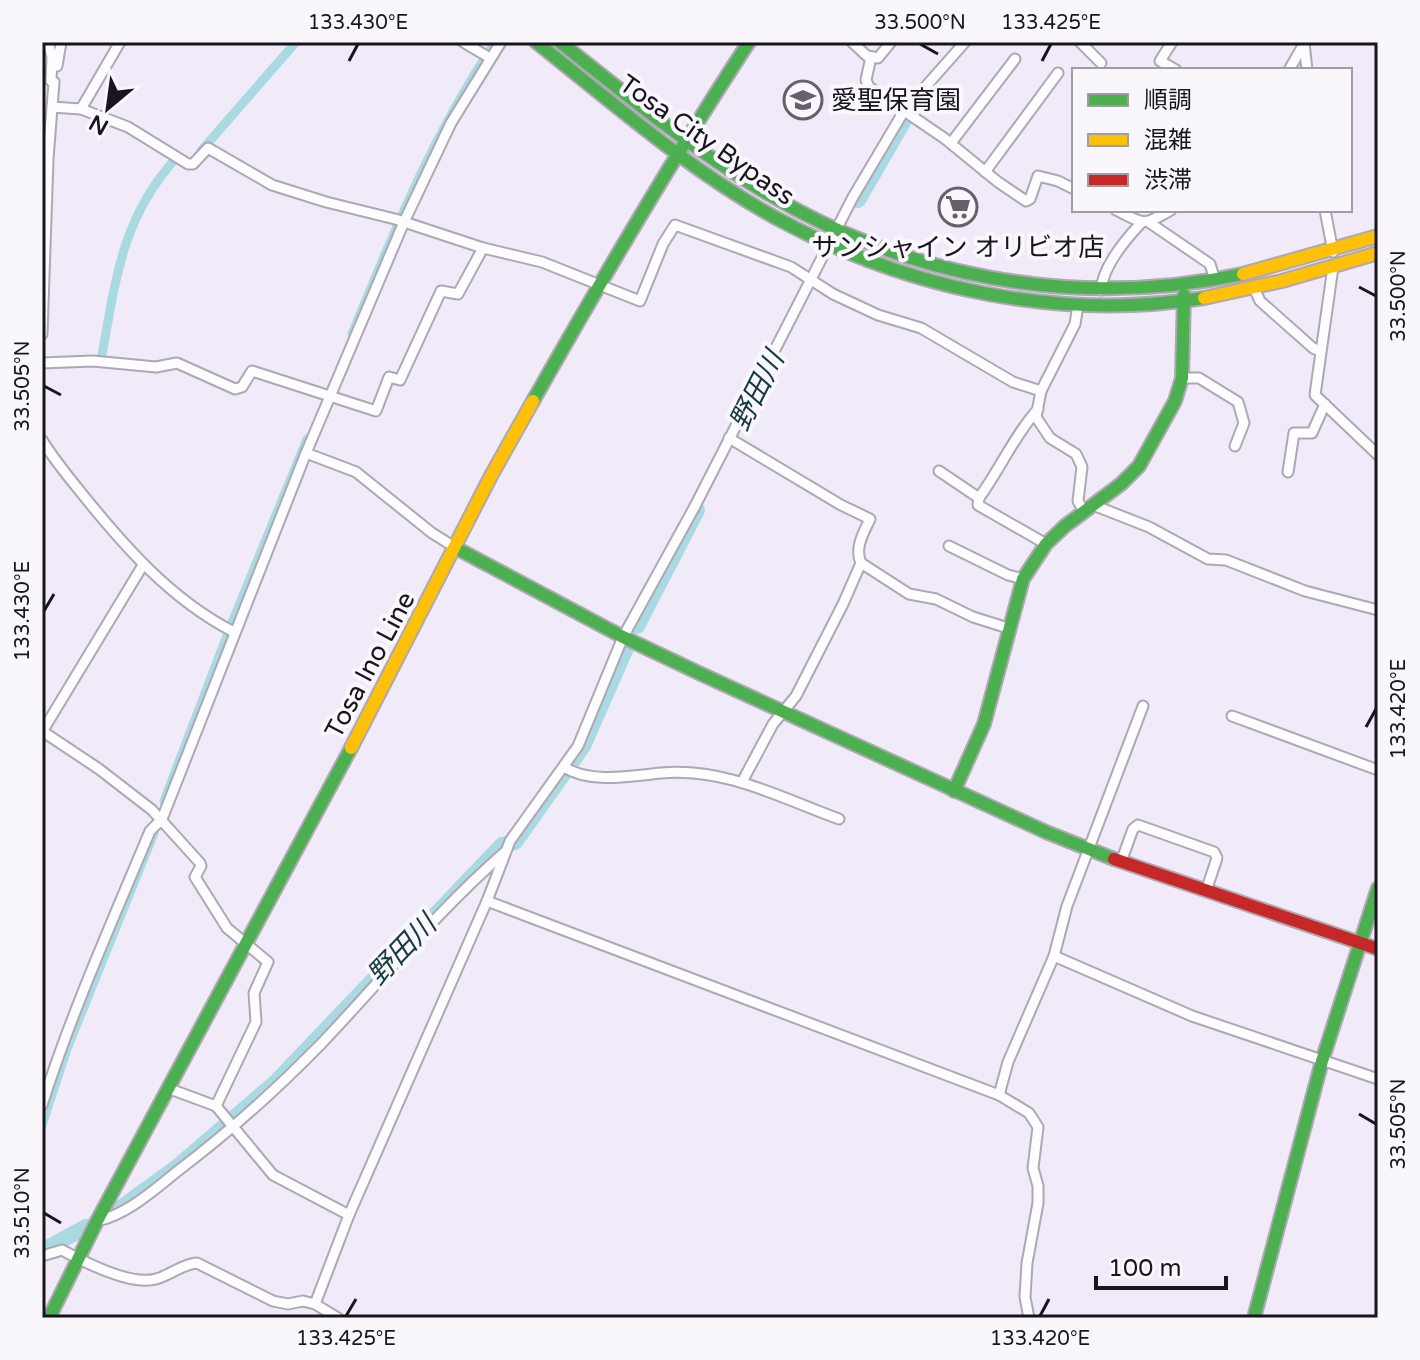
<svg xmlns="http://www.w3.org/2000/svg" width="1420" height="1360" font-family="'Varela Round','Noto Sans JP',sans-serif">
	<style>
		.lines { fill: none; stroke-linecap: round; stroke-linejoin: round }
		.canal { stroke: #a9dae2; stroke-width: 9 }
		.river { stroke: #a9dae2; stroke-width: 16 }
		.street-casing { stroke: #ada8b3; stroke-width: 13 }
		.fast-casing { stroke: #ada8b3; stroke-width: 16 }
		.slow-casing { stroke: #ada8b3; stroke-width: 16 }
		.jam-casing { stroke: #ada8b3; stroke-width: 16 }
		.street { stroke: #fdfcfe; stroke-width: 9 }
		.fast { stroke: #4caf50; stroke-width: 12 }
		.slow { stroke: #ffc107; stroke-width: 12 }
		.jam { stroke: #c62828; stroke-width: 12 }
		.ticks { fill: none; stroke: #19151e; stroke-width: 3 }
		.labels { text-anchor: middle; dominant-baseline: central; stroke-width: 8; stroke-linejoin: round; paint-order: stroke }
		.poi-label { font-size: 26px; fill: #19151e; stroke: #f9f6fc; text-anchor: start }
		.street-label { font-size: 26px; fill: #19151e; stroke: #f9f6fc }
		.water-label { font-size: 28px; font-style: italic; fill: #163b3d; stroke: #f9f6fc }
		.neatline { fill: none; stroke: #19151e; stroke-width: 3 }
		.ticks-label { font-size: 20px; text-anchor: middle; fill: #19151e }
	</style>
	<rect width="100%" height="100%" fill="#f1eaf9"/>
	<g class="lines">
		<g class="canal">
			<path d="M 201,151 L 296,42"/>
			<path d="M 352,334 C 394,231 433,135 495,42"/>
			<path d="M 102,355 C 116,278 122,218 176,158"/>
			<path d="M 164,801 L 231,625 L 307,439"/>
			<path d="M 42,1125 L 67,1049 L 154,833"/>
		</g>
		<g class="river">
			<path d="M 858,200 L 906,117"/>
			<path d="M 637,626 L 697,510"/>
			<path d="M 118,1210 L 177,1167 L 276,1082 L 502,845 L 515,842 L 583,746 L 627,646"/>
			<path d="M 42,1251 L 86,1227"/>
		</g>
		<g class="street-casing">
			<g id="street">
				<path d="M 463,42 L 490,58"/>
				<path d="M 852,42 L 867,56 L 878,58 L 891,42"/>
				<path d="M 1080,42 L 1101,63"/>
				<path d="M 1172,42 L 1160,61 L 1176,70"/>
				<path d="M 1304,43 L 1307,70"/>
				<path d="M 871,57 L 866,80 L 869,87 L 944,138 L 998,182 L 1026,201 L 1030,199 L 1038,176 L 1058,181 L 1074,189"/>
				<path d="M 57,66 L 61,42"/>
				<path d="M 1289,70 L 1305,42"/>
				<path d="M 52,107 L 81,109 L 120,42"/>
				<path d="M 81,109 L 128,127 L 188,164 L 193,164 L 208,148 L 272,185 L 326,202 L 395,219 L 483,248 L 542,262 L 640,301 L 663,244 L 675,225 L 791,267 L 833,294 L 878,315 L 921,328 L 1013,382 L 1041,391"/>
				<path d="M 951,143 L 1015,59"/>
				<path d="M 985,172 L 1058,73"/>
				<path d="M 1116,210 C 1146,225 1142,226 1171,210"/>
				<path d="M 1325,210 L 1333,252"/>
				<path d="M 1150,223 L 1210,264 L 1215,280"/>
				<path d="M 1333,267 L 1315,395 L 1378,455"/>
				<path d="M 1254,288 L 1260,301 L 1313,348 L 1320,351"/>
				<path d="M 1101,290 C 1103,266 1125,240 1141,223"/>
				<path d="M 1078,305 L 1075,324 L 1041,391 L 1036,417 L 1050,438 L 1076,454 L 1082,467 L 1078,501 L 1084,512"/>
				<path d="M 42,334 L 48,159 L 54,82 L 51,81 L 52,57 L 48,42"/>
				<path d="M 42,363 L 93,361 L 156,367 L 177,363 L 235,389 L 242,387 L 252,371 L 376,411 L 389,377 L 400,380 L 441,291 L 458,294 L 483,248"/>
				<path d="M 1182,378 L 1199,378 L 1238,402 L 1244,423 L 1235,446"/>
				<path d="M 729,438 L 841,505 L 870,519 C 864,532 854,548 861,563 L 843,604 L 796,696 L 773,724 L 742,782"/>
				<path d="M 42,440 C 53,458 66,474 79,490 C 123,545 171,600 234,632"/>
				<path d="M 306,453 L 356,472 L 432,533 L 456,548"/>
				<path d="M 939,471 L 979,498 C 1000,469 1014,436 1038,409"/>
				<path d="M 1288,472 L 1294,433 L 1312,433 L 1325,404"/>
				<path d="M 979,498 L 978,505 L 1046,544"/>
				<path d="M 1093,505 L 1149,527 L 1208,559 L 1226,560 L 1305,591 L 1378,610"/>
				<path d="M 949,546 L 1008,575 L 1023,579"/>
				<path d="M 861,563 L 909,594 L 936,599 L 973,617 L 1008,628"/>
				<path d="M 1232,716 L 1378,770"/>
				<path d="M 42,731 L 99,769 L 152,810 L 200,863 L 201,866 L 195,877 L 227,928 L 268,962 L 254,993 L 256,1022 L 216,1106"/>
				<path d="M 42,732 L 143,565"/>
				<path d="M 564,767 C 590,784 631,776 661,773 C 725,767 781,798 839,819"/>
				<path d="M 1121,862 L 1133,829 L 1138,825 L 1214,852 L 1217,858 L 1206,891"/>
				<path d="M 487,901 L 999,1095 L 1029,1113 L 1038,1127 L 1033,1168 L 1038,1186 L 1038,1203 L 1027,1263 L 1025,1297 L 1029,1318"/>
				<path d="M 1054,956 L 1192,1016 L 1378,1079"/>
				<path d="M 170,1089 L 216,1106 L 273,1175 L 349,1215"/>
				<path d="M 999,1095 L 1008,1062 L 1054,956 L 1067,906 L 1143,706"/>
				<path d="M 42,1105 C 72,1011 112,922 150,831 L 162,819 L 306,453 L 404,222 L 451,123 L 501,42"/>
				<path d="M 97,1221 C 127,1215 155,1189 179,1170 C 229,1132 276,1090 320,1045 C 381,981 438,910 505,852"/>
				<path d="M 42,1256 L 62,1250 C 84,1262 131,1286 156,1279 C 171,1275 182,1264 197,1263 L 273,1301 L 288,1304 L 303,1301 L 315,1304 L 338,1318"/>
				<path d="M 315,1304 L 349,1215 L 487,901 L 510,841 L 578,746 L 623,637 L 695,506 L 853,197 L 904,111 L 965,42"/>
			</g>
		</g>
		<g class="fast-casing">
			<g id="fast">
				<path d="M 536,42 C 613,103 689,170 776,218 C 907,289 1057,321 1204,298"/>
				<path d="M 560,42 C 623,92 686,144 755,186 C 902,277 1073,310 1243,274"/>
				<path d="M 533,401 C 602,279 672,159 749,42"/>
				<path d="M 456,548 L 623,637 L 701,674 L 1046,832 L 1114,859"/>
				<path d="M 954,791 L 984,724 L 1023,579 L 1046,544 L 1065,526 L 1121,484 L 1139,466 L 1175,401 L 1182,378 L 1184,295"/>
				<path d="M 49,1318 L 97,1221 L 351,748"/>
				<path d="M 1254,1318 L 1322,1061 L 1378,888"/>
			</g>
		</g>
		<g class="slow-casing">
			<g id="slow">
				<path d="M 1243,274 L 1378,236"/>
				<path d="M 1204,298 L 1282,281 L 1378,253"/>
				<path d="M 351,748 L 492,474 L 533,401"/>
			</g>
		</g>
		<g class="jam-casing">
			<path id="jam" d="M 1114,859 L 1378,949"/>
		</g>
		<use href="#street" class="street"/>
		<use href="#fast" class="fast"/>
		<use href="#slow" class="slow"/>
		<use href="#jam" class="jam"/>
	</g>
	<path class="ticks" d="M 920,44 L 938,54M 349,61 L 358,44M 1042,61 L 1051,44M 1359,287 L 1376,296M 44,386 L 61,395M 44,611 L 54,594M 1366,727 L 1376,709M 1359,1114 L 1376,1124M 44,1213 L 61,1223M 346,1316 L 356,1299M 1040,1316 L 1049,1299"/>
	<defs>
		<g id="school-ring" transform="scale(2)"><circle r="9.5" fill="#f9f6fc" stroke="#65606b" stroke-width="1.5"/><path d="M0-5L7-2L0 1L-7-2ZM-4 1L0 2.5L4 1V4Q0 6-4 4Z" fill="#65606b"/></g>
		<g id="supermarket-ring" transform="scale(2)"><circle r="9.5" fill="#f9f6fc" stroke="#65606b" stroke-width="1.5"/><path d="M-6-5.5h2.5l.6 2H6L4.5 2H-2.5L-4.4-4H-6ZM-1.5 3.2a1.3 1.3 0 1 0 .1 0ZM3 3.2a1.3 1.3 0 1 0 .1 0Z" fill="#65606b"/></g>
	</defs>
	<g fill-rule="evenodd">
		<use href="#school-ring" x="803" y="100"/>
		<use href="#supermarket-ring" x="958" y="207"/>
	</g>
	<g class="labels">
		<g class="poi-label">
			<text x="831" y="100">愛聖保育園</text>
			<text x="958" y="247" text-anchor="middle">サンシャイン オリビオ店</text>
		</g>
		<g class="street-label">
			<text transform="translate(707 140) rotate(35)">Tosa City Bypass</text>
			<text transform="translate(370 665) rotate(-62)">Tosa Ino Line</text>
		</g>
		<g class="water-label">
			<text transform="translate(757 391) rotate(-63)">野田川</text>
			<text transform="translate(402 950) rotate(-46)">野田川</text>
		</g>
	</g>
	<rect width="1420" height="1360" fill="none" stroke="#f9f6fc" stroke-width="88"/>
	<rect x="1072" y="68" width="280" height="144" fill="#f9f6fc" stroke="#9f9ca3" stroke-width="2"/>
	<rect x="1088" y="94" width="40" height="12" fill="#4caf50" stroke="#9f9ca3" stroke-width="2"/>
	<text x="1144" y="108" font-size="24" fill="#19151e">順調</text>
	<rect x="1088" y="134" width="40" height="12" fill="#ffc107" stroke="#9f9ca3" stroke-width="2"/>
	<text x="1144" y="148" font-size="24" fill="#19151e">混雑</text>
	<rect x="1088" y="174" width="40" height="12" fill="#c62828" stroke="#9f9ca3" stroke-width="2"/>
	<text x="1144" y="188" font-size="24" fill="#19151e">渋滞</text>
	<g transform="translate(108 108) rotate(209)" stroke="#f9f6fc" stroke-width="6" paint-order="stroke">
	<path d="M0-6L14 30L0 20L-14 30Z" fill="#19151e"/>
	<text y="-12" font-size="22" font-weight="bold" text-anchor="middle" fill="#19151e">N</text>
	</g>
	<path d="M1096 1276v12h130v-12" fill="none" stroke="#19151e" stroke-width="4"/>
	<text x="1108" y="1276" font-size="24" fill="#19151e" stroke="#f9f6fc" stroke-width="6" paint-order="stroke">100 m</text>
	<rect x="44" y="44" width="1332" height="1272" class="neatline"/>
	<g class="ticks-label">
		<text x="358" y="29">133.430°E</text>
		<text x="920" y="29">33.500°N</text>
		<text x="1051" y="29">133.425°E</text>
		<text transform="translate(1398 296) rotate(-90)" y="7">33.500°N</text>
		<text transform="translate(22 386) rotate(-90)" y="7">33.505°N</text>
		<text transform="translate(22 611) rotate(-90)" y="7">133.430°E</text>
		<text transform="translate(1398 709) rotate(-90)" y="7">133.420°E</text>
		<text transform="translate(1398 1124) rotate(-90)" y="7">33.505°N</text>
		<text transform="translate(22 1213) rotate(-90)" y="7">33.510°N</text>
		<text x="346" y="1345">133.425°E</text>
		<text x="1040" y="1345">133.420°E</text>
	</g>
</svg>
